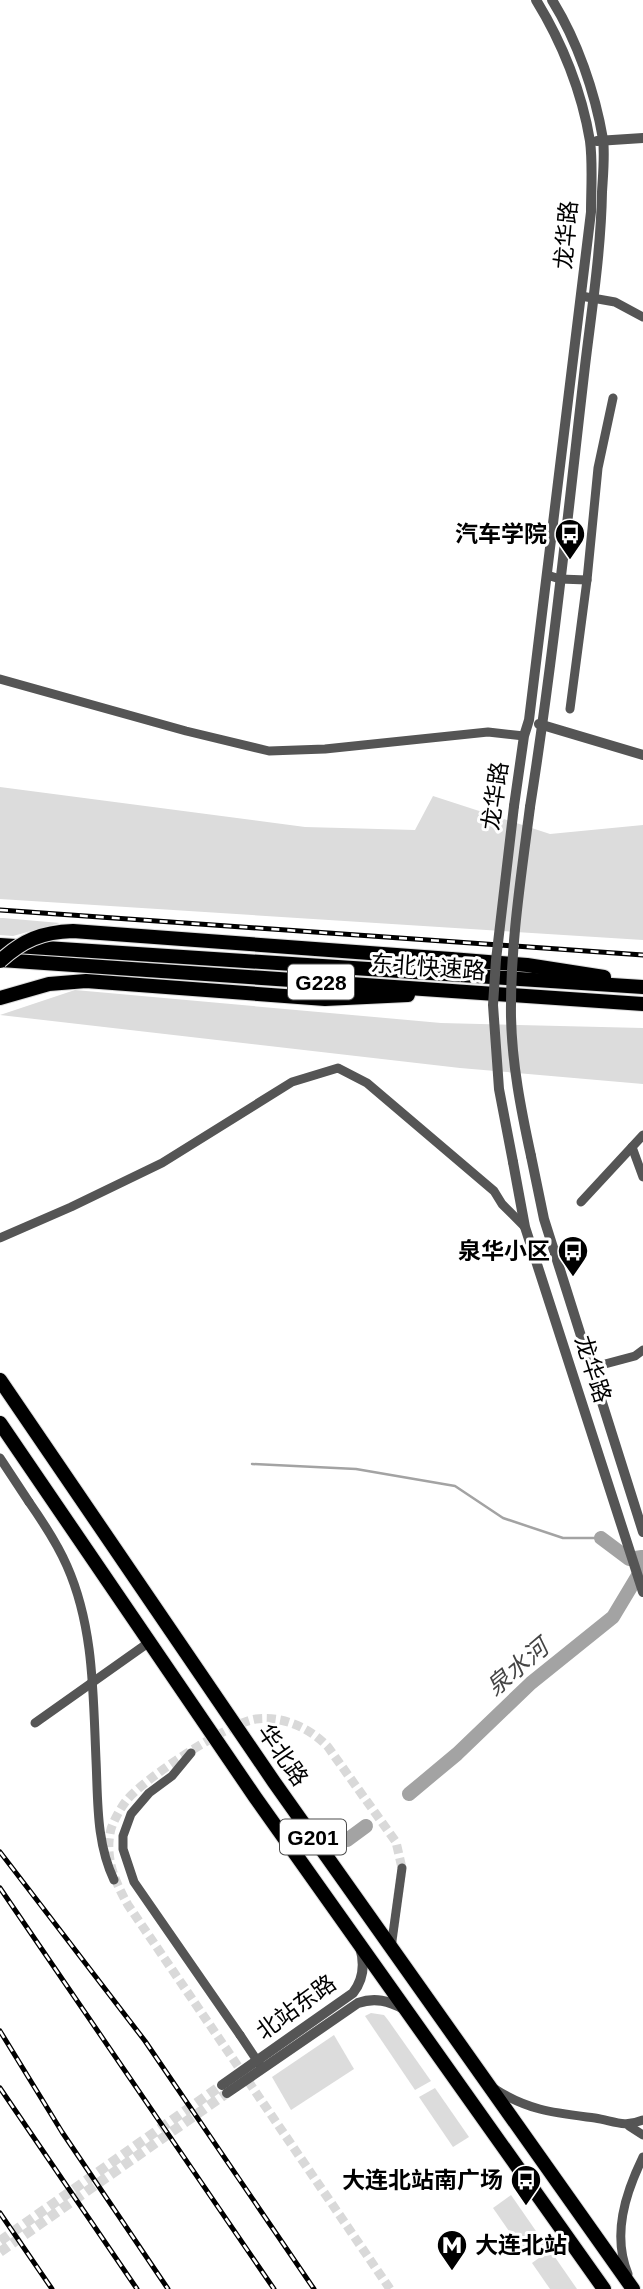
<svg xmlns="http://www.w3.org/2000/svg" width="643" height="2289" font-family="Arial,'Noto Sans SC',sans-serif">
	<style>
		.green { fill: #dcdcdc }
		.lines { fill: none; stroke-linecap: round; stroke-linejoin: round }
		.stream { stroke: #a3a3a3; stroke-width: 2.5 }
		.river { stroke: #a3a3a3; stroke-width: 14 }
		.minor-tunnel { stroke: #d9d9d9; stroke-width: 9; stroke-dasharray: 9 4.5; stroke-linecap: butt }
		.tertiary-tunnel { stroke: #d9d9d9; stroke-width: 10; stroke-dasharray: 10 5; stroke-linecap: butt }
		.trunk-casing { stroke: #dbdbdb; stroke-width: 16 }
		.minor { stroke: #555; stroke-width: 9 }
		.tertiary { stroke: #555; stroke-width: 10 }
		.trunk { stroke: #000; stroke-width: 14 }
		.rail-casing { stroke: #000; stroke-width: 5 }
		.rail { stroke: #fff; stroke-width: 2.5; stroke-dasharray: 8; stroke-linecap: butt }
		.trunk-bridge-casing { stroke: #dbdbdb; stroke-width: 16; stroke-linecap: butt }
		.minor-bridge { stroke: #555; stroke-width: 9 }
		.tertiary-bridge { stroke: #555; stroke-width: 10 }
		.trunk-bridge { stroke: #000; stroke-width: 14 }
		.labels { text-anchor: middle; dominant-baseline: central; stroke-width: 6; stroke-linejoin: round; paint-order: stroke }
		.shield { fill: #fff; stroke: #4c4c4c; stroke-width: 2 }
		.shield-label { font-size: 21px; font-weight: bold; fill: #000 }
		.street-label { font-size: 23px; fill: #000; stroke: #fff }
		.poi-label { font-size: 23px; font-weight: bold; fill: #000; stroke: #fff; text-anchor: end }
		.water-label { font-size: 24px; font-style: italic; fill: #444; stroke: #fff }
	</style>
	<rect width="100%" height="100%" fill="#fff"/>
	<g class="green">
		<path d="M 0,787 L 305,827 L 415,830 L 433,796 L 550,834 L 643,825 L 643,940 L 0,899 Z"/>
		<path d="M 0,918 L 3,918 L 60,923 L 13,936 L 0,935 Z"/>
		<path d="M 75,990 L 441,1023 L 643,1028 L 643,1084 L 460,1068 L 0,1015 Z"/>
		<path d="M 371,2013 L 384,2015 L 388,2020 L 431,2081 L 415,2090 L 365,2016 Z"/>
		<path d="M 334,2035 L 354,2069 L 291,2110 L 272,2077 Z"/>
		<path d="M 435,2088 L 469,2137 L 453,2147 L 419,2097 Z"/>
		<path d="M 511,2195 L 545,2244 L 527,2257 L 493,2208 Z"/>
		<path d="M 550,2250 L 577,2289 L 550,2289 L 532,2263 Z"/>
	</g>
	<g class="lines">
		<path class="stream" d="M 252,1464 L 356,1469 L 455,1486 L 503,1518 L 563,1538 L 601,1538"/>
		<g class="river">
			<path d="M 601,1538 L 629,1559 L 642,1557"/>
			<path d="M 409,1794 L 457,1754 L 531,1683 L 613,1617 L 643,1567"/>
			<path d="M 347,1840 L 366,1826"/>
		</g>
		<path class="minor-tunnel" d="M 390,2289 L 128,1905 C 115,1882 104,1857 111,1829 C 114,1820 120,1809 126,1801 C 143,1779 230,1722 256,1719 C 283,1716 309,1727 328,1747 L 396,1842 L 402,1868"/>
		<g class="tertiary-tunnel">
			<path d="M 0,2241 L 222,2085"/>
			<path d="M 0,2252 L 227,2093"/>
		</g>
		<g class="trunk-casing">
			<g id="trunk">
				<path d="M 0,945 L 643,987"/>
				<path d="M 451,959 L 527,965 L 604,977"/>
				<path d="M 0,960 L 643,1004"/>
				<path d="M 0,998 L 49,984 L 86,981 L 325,999 L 408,995"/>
				<path d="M 0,1380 L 274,1782 L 633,2289"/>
				<path d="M 0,1423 L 255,1797 L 604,2289"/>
			</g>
		</g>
		<g class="minor">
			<path d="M 581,296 L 615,302 L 643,317"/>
			<path d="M 547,575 L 560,579 L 587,580"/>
			<path d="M 0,679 L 186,731 L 269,751 L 325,749 L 488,732 L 524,736"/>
			<path d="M 570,709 L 587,580 L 598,468 L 613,398"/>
			<path d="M 632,1147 L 643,1177"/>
			<path d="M 581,1202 L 643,1135"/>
			<path d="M 0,1238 L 71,1207 L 162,1163 L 292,1082 L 338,1068 L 367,1083 L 494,1191 L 502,1204 L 525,1227"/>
			<path d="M 590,1368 L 635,1356 L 643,1350"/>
			<path d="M 0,1458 L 29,1502"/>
			<path d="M 35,1723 L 148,1643"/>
			<path d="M 391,1948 L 402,1868"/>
			<path d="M 240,2035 L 260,2065"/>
			<path d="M 495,2089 C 529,2111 556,2113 595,2118 C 614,2121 624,2128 643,2120"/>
			<path d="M 629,2126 L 643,2135"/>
			<path d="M 628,2274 C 612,2235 625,2194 643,2157"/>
		</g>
		<g class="tertiary">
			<path d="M 597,141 L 643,138"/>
			<path d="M 539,724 L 643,755"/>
			<path d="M 514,806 L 524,736 L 529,720 L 591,212 C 591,189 593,164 590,141 C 582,92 562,42 536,0"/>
			<path d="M 530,807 C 553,661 568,513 585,366 C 592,308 601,250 602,192 C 603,175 605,155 603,139 C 595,92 577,40 552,0"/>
			<path d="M 531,1156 L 544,1219 L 643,1532"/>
			<path d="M 513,1162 L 525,1227 L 643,1592"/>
			<path d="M 222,2085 L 353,1993 C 364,1979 365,1964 360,1947"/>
			<path d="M 227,2093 L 358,2003 C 375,1997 389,2001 404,2009"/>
		</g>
		<use href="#trunk" class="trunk"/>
		<g class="rail-casing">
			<g id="rail">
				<path d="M 0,910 L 643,955"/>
				<path d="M 0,1852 L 145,2041 L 314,2289"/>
				<path d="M 0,1888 L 274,2289"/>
				<path d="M 0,2031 L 62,2132 L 168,2289"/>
				<path d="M 0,2088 L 137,2289"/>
				<path d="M 0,2213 L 52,2289"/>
			</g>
		</g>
		<use href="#rail" class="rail"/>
		<g class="trunk-bridge-casing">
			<path id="trunk-bridge" d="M 0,961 C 23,940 42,932 73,931 L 451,959"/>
		</g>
		<g class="minor-bridge">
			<path d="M 29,1502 C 43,1522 57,1543 67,1566 C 94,1627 93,1694 96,1760 C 98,1801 96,1842 114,1880"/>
			<path d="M 191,1753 L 172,1776 L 149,1793 L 131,1814 L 123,1836 L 123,1849 L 134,1882 L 240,2035"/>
		</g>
		<g class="tertiary-bridge">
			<path d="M 530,807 C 521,877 510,947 511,1017 C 512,1064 521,1110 531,1156"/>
			<path d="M 513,1162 L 499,1089 L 493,1005 L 496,960 L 514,806"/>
		</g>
		<use href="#trunk-bridge" class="trunk-bridge"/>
	</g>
	<defs>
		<g id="bus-pin" transform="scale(1.575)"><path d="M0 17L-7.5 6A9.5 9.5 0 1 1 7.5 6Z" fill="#000" stroke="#fff"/><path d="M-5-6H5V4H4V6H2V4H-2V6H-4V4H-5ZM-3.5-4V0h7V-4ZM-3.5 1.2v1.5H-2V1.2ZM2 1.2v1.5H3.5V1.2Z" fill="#fff"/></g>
		<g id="metro-pin" transform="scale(1.575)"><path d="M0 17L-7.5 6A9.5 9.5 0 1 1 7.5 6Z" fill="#000" stroke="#fff"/><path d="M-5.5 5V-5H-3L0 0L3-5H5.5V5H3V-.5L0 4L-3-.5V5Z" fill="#fff"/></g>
	</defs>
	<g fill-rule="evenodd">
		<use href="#bus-pin" x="570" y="534"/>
		<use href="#bus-pin" x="573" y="1251"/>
		<use href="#bus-pin" x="526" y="2180"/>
		<use href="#metro-pin" x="452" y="2245"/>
	</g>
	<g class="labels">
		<g class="shield">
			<rect x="288" y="964.5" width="66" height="35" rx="5"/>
			<rect x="280" y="1819.5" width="66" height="35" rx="5"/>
		</g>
		<g class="shield-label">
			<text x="321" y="982">G228</text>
			<text x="313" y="1837">G201</text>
		</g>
		<g class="street-label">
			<text transform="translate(566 235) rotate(-85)">龙华路</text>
			<text transform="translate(495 796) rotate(-82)">龙华路</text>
			<text transform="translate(428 967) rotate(4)">东北快速路</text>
			<text transform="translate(593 1369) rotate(72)">龙华路</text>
			<text transform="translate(283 1755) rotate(55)">华北路</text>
			<text transform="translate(296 2007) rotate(-36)">北站东路</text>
		</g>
		<g class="poi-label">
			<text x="547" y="534">汽车学院</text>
			<text x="550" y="1251">泉华小区</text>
			<text x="503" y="2180">大连北站南广场</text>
			<text x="475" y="2245" text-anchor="start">大连北站</text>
		</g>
		<g class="water-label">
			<text transform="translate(517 1667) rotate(-40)">泉水河</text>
		</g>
	</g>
</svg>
